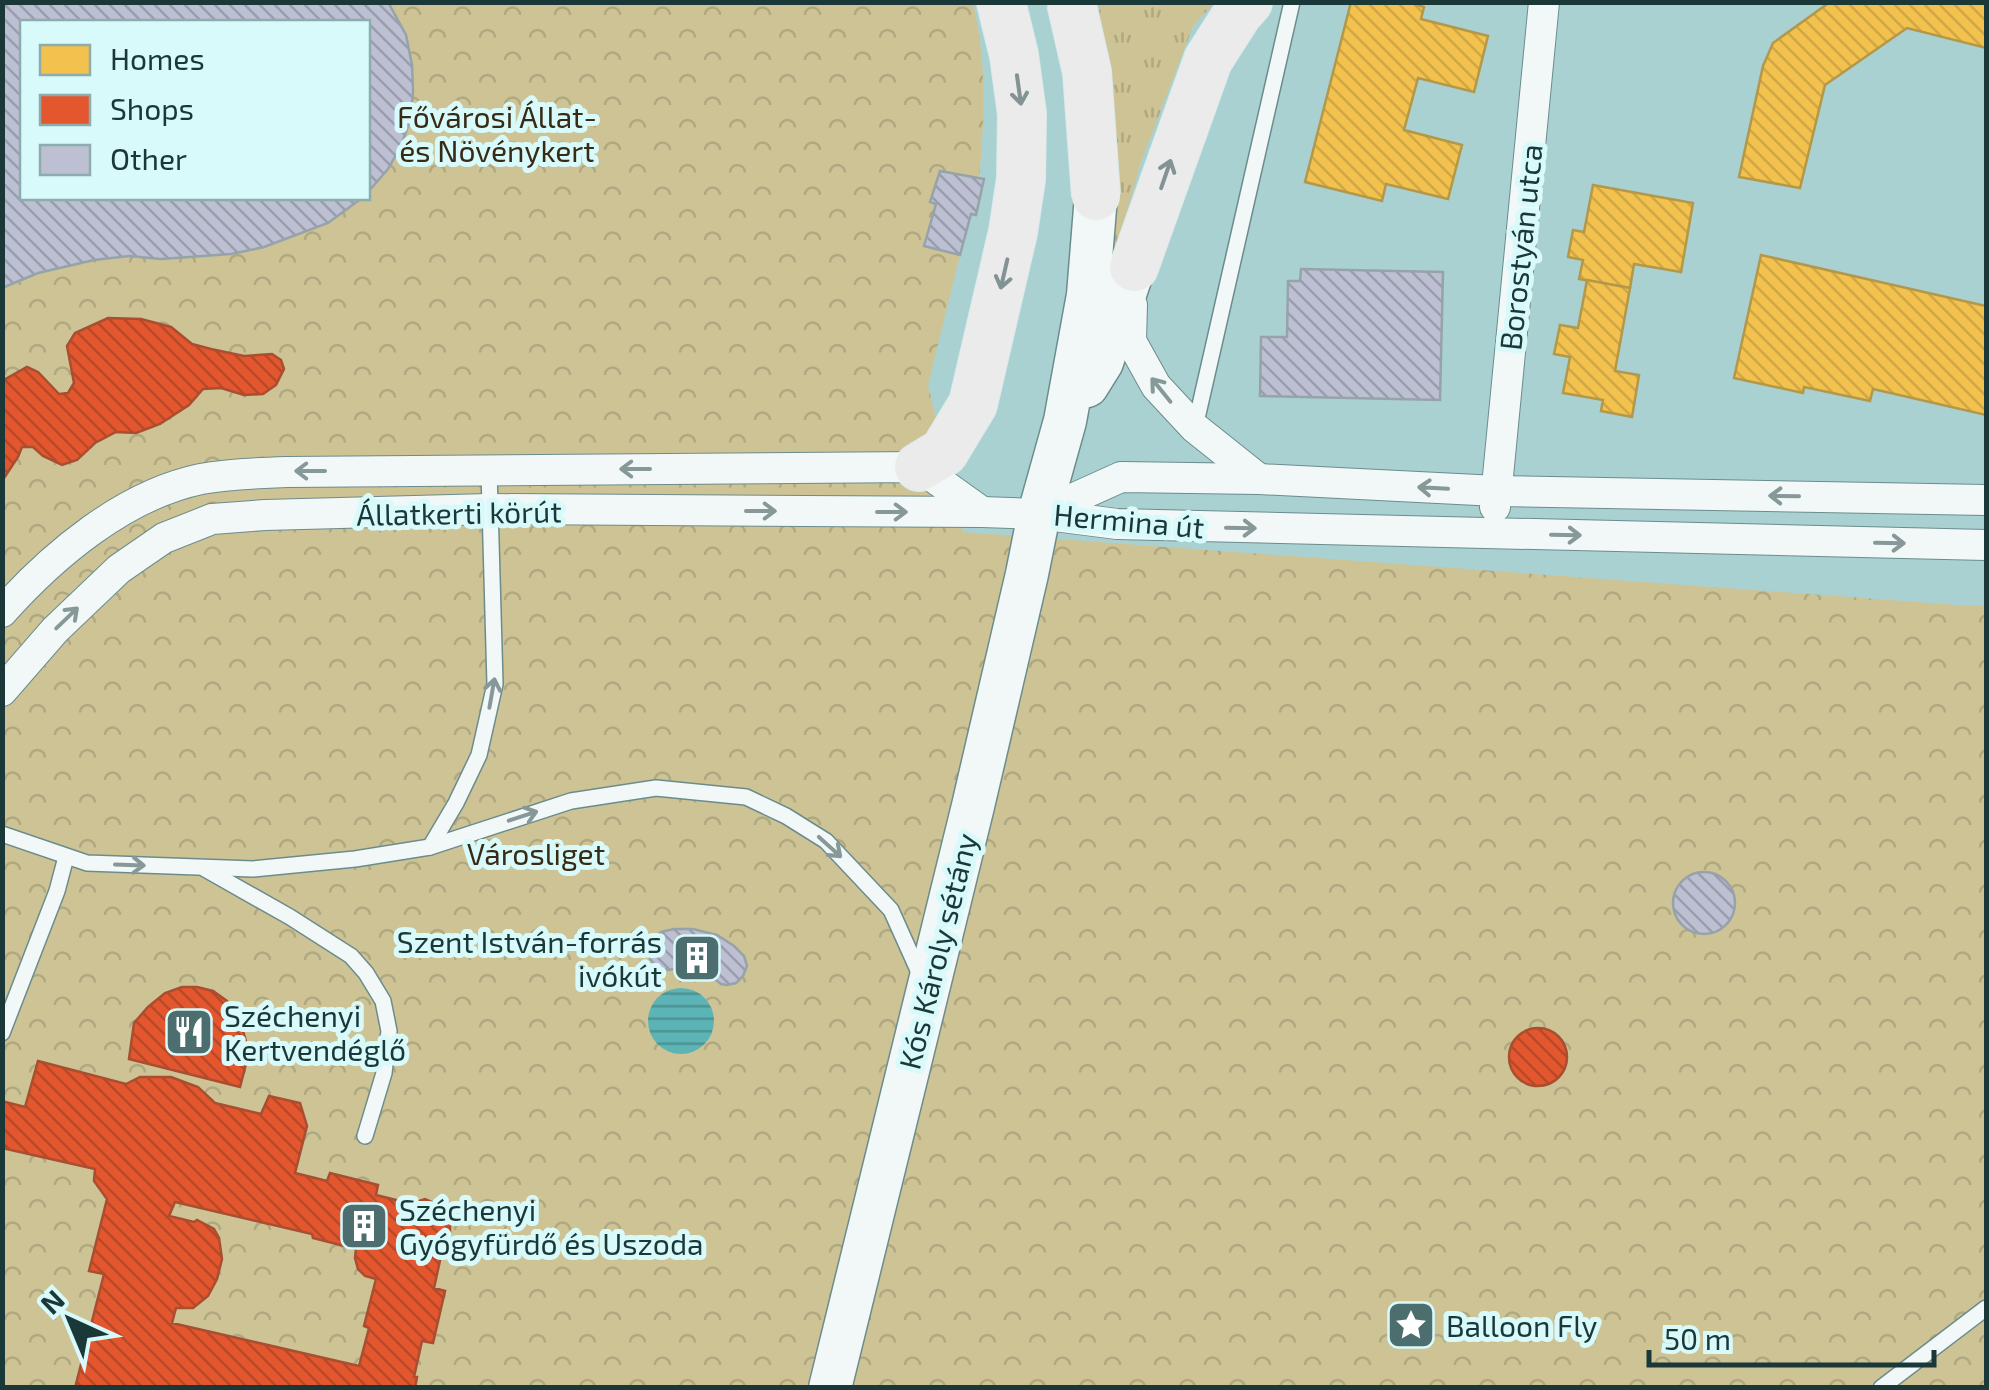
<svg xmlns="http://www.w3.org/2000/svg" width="1989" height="1390" font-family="'Exo 2',sans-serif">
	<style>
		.grass { fill: url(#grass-tufts) }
		.park { fill: url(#park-crowns); fill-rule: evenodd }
		.water { fill: url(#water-rules) }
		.homes { fill: url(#homes-back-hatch); stroke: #b29848; stroke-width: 2.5 }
		.shops { fill: url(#shops-back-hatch); stroke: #a84e31; stroke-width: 2.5; fill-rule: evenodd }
		.building { fill: url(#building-back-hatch); stroke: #97a3aa; stroke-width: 2.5 }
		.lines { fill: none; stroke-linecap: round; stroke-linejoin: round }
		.lane-casing { stroke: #6c8c8c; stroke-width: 18 }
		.street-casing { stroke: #6c8c8c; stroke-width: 32 }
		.secondary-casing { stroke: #6c8c8c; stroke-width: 45 }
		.primary-casing { stroke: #d9eaea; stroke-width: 50 }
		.lane { stroke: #f2f8f8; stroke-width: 15 }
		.street { stroke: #f2f8f8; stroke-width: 30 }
		.secondary { stroke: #f2f8f8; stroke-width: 42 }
		.primary { stroke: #ebebeb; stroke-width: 48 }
		.primary-bridge-casing { stroke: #d9eaea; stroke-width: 50; stroke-linecap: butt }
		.primary-bridge { stroke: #ebebeb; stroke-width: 48 }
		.oneway { stroke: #839292 }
		.oneway2 { stroke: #869898 }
		.labels { text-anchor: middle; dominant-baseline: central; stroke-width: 10; stroke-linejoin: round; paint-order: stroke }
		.park-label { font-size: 30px; fill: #382b16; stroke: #d8fafb }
		.street-label { font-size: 30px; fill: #1b3839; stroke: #d8fafb }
		.poi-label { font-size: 30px; fill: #1b3839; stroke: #d8fafb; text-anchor: start }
	</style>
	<defs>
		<pattern id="grass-tufts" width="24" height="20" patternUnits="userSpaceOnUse" patternTransform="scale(2.5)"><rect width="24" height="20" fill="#cdc395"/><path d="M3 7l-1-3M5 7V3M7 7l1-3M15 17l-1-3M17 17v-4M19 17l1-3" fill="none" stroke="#afa881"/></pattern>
		<pattern id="park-crowns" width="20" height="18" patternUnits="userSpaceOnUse" patternTransform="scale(2.5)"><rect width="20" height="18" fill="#cdc395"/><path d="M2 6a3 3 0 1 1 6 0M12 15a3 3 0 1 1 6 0" fill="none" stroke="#afa881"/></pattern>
		<pattern id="water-rules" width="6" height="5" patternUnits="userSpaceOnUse" patternTransform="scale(2.5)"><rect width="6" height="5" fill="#5db4b6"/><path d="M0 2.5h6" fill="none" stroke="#4c9395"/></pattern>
		<pattern id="homes-back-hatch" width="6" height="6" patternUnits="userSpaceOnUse" patternTransform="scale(2.5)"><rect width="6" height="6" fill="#f2c14e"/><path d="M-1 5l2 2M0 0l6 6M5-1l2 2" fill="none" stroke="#cfa745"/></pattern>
		<pattern id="shops-back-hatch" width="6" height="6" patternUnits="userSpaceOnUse" patternTransform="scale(2.5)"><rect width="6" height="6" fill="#e4572e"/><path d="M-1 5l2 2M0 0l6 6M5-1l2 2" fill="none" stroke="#b84928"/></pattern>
		<pattern id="building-back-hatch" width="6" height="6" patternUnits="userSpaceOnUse" patternTransform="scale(2.5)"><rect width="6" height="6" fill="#bdc0d3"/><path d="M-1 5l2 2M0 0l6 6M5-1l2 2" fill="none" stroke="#999dac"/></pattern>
	</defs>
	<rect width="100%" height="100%" fill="#aad1d1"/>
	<path class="grass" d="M 1098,3 L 1214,3 L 1193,26 L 1141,162 L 1113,260 L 1100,260 L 1112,98 Z"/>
	<path class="park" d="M 3,3 L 973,3 C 987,64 985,116 979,178 L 940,171 L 931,201 L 936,204 L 924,245 L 960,255 L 928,385 L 963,532 L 1958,605 L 1986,605 L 1986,1387 L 3,1388 ZM 22,22 L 368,22 L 368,198 L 22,198 Z"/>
	<circle class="water" cx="681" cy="1021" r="33"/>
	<g class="homes">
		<path d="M 1351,2 L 1409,2 L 1424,7 L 1421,19 L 1488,36 L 1474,92 L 1418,78 L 1404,130 L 1462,145 L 1448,199 L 1386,184 L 1382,201 L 1305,182 Z"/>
		<path d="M 1830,2 L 1986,2 L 1986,48 L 1907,28 L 1825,85 L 1800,188 L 1739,177 L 1763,66 L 1773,43 Z"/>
		<path d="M 1593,185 L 1693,203 L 1681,272 L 1634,264 L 1630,288 L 1579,279 L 1583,260 L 1568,257 L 1573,230 L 1584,232 Z"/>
		<path d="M 1761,255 L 1986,306 L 1986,415 L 1873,389 L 1870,401 L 1804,387 L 1803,393 L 1734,378 Z"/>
		<path d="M 1587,280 L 1630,288 L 1615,371 L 1639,375 L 1632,417 L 1601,411 L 1603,400 L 1563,393 L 1570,357 L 1554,354 L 1560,325 L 1578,328 Z"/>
	</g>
	<g class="shops">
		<path d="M 108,318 L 141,319 L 171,327 L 192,344 L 211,349 L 244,356 L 272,354 L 281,360 L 284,369 L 276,385 L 263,394 L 244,395 L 221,388 L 203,389 L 189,405 L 160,424 L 136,433 L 116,432 L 95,443 L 77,460 L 62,465 L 43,456 L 33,447 L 22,447 L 18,457 L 2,481 L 2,381 L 27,367 L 38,372 L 59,394 L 68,393 L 74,383 L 67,346 L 75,333 Z"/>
		<path d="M 182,987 L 197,987 L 213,991 L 227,1001 L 238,1013 L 247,1045 L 246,1064 L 240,1087 L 129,1059 L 134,1023 L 148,1007 L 165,993 Z"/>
		<circle cx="1538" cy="1057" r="29"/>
		<path d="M 38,1061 L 126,1084 L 140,1077 L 171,1077 L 198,1087 L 215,1103 L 261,1114 L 269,1096 L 300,1103 L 307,1126 L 295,1173 L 327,1181 L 330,1173 L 378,1185 L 376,1195 L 404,1202 L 407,1205 L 425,1199 L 441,1206 L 450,1221 L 450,1242 L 441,1256 L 434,1288 L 445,1291 L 433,1343 L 422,1341 L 414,1377 L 417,1377 L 415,1388 L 75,1388 L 104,1274 L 89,1271 L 107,1199 L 94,1181 L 95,1169 L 2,1148 L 2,1101 L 25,1107 ZM 175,1202 L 312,1234 L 313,1238 L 356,1249 L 355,1258 L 358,1269 L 365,1276 L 376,1279 L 364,1326 L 369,1328 L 359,1366 L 172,1323 L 176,1308 L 193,1308 L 208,1296 L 217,1279 L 222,1259 L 219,1238 L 214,1229 L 197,1220 L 194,1222 L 169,1216 Z"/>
	</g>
	<g class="building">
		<path d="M 2,2 L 388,2 L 406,35 L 412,65 L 413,91 L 411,118 L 401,146 L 388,169 L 368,192 L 368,22 L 22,22 L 22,198 L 362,198 L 328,223 L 264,247 L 231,254 L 161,259 L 129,256 L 94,260 L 38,273 L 2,288 Z"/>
		<path d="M 940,171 L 984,179 L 976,215 L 971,214 L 960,255 L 924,246 L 936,204 L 930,202 Z"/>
		<path d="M 1301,269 L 1443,272 L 1440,400 L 1260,396 L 1261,337 L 1287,337 L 1288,281 L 1300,281 Z"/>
		<circle cx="1704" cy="903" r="31"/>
		<path d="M 674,929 L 693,929 L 717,935 L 734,946 L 744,956 L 747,966 L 743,976 L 736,983 L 727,985 L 721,984 L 706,972 L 697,978 L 691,976 L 681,967 L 669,970 L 658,968 L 650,959 L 648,951 L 650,942 L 661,932 Z"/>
	</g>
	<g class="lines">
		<g class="lane-casing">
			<g id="lane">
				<path d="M 1195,427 L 1292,2"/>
				<path d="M 2,834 L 87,863 L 253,869 L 355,859 L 430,847 L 571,801 L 656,788 L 746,797 L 786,816 L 826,841 L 891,910 L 922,979"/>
				<path d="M 430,847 L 456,803 L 479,755 L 495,684 L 489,470"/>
				<path d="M 205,869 L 290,917 L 351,956 L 366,973 L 383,1001 L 389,1031 L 384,1073 L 365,1136"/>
				<path d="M 2,1033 L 57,891 L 66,857"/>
				<path d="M 1881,1388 L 1986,1308"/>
			</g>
		</g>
		<g class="street-casing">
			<g id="street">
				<path d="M 1132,305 L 1131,341 L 1156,386 L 1195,428 L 1259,479"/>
				<path d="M 1495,507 L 1544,2"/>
				<path d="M 1039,514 L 1121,477 L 1259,479 L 1497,491 L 1986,500"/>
				<path d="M 2,612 C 53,555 124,495 201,479 C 229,474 258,473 287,472 L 919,467 L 982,512"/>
				<path d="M 2,691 L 55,630 L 119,569 L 164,538 L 212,519 L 265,515 L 489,509 L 982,512 L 1039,514 L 1117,524 L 1986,545"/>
			</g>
		</g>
		<g class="secondary-casing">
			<g id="secondary">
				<path d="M 1087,386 L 1102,362 L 1134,267"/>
				<path d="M 830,1388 L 973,806 L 1027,574 L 1039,514 L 1065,421 L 1088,295 L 1096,196"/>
			</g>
		</g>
		<g class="primary-casing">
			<g id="primary">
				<path d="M 1134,267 L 1208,60 L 1238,13 L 1248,2"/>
				<path d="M 919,467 L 944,452 L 973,404 L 1013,232 L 1021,179 L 1022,114 L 1014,55 L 1001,2"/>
			</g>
		</g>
		<use href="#lane" class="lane"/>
		<use href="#street" class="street"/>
		<use href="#secondary" class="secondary"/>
		<use href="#primary" class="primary"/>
		<g class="primary-bridge-casing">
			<path id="primary-bridge" d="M 1071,2 L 1087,72 L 1096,196"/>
		</g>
		<use href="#primary-bridge" class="primary-bridge"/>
	</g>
	<defs><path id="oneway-shaft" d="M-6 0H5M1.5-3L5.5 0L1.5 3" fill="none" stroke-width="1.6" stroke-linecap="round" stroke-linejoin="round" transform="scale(2.5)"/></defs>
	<g class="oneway">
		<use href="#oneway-shaft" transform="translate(1019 90) rotate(82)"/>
		<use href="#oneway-shaft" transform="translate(1166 174) rotate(-71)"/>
		<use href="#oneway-shaft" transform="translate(1004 274) rotate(103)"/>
	</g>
	<g class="oneway2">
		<use href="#oneway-shaft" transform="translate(1161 390) rotate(-129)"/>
		<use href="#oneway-shaft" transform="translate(635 469) rotate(180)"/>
		<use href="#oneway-shaft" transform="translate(310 471) rotate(180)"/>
		<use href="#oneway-shaft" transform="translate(1433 488) rotate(-177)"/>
		<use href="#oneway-shaft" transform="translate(1784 496) rotate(-179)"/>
		<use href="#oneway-shaft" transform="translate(761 511)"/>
		<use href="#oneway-shaft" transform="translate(892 512)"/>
		<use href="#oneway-shaft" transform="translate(1241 528) rotate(1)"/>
		<use href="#oneway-shaft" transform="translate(1566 535) rotate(1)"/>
		<use href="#oneway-shaft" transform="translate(1890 543) rotate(1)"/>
		<use href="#oneway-shaft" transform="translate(67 618) rotate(-44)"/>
		<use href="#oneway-shaft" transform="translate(492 693) rotate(-80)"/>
		<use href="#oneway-shaft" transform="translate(523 816) rotate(-18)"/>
		<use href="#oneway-shaft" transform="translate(830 847) rotate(42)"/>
		<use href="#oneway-shaft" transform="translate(130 865) rotate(2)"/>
	</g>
	<defs>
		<g id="building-square" transform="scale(2.5)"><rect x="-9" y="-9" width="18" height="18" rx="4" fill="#4d6e6e" stroke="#d8fafb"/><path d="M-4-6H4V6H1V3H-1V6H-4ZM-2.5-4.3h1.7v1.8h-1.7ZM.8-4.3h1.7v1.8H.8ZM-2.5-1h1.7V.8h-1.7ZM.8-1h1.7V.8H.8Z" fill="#fff"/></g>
		<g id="restaurant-square" transform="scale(2.5)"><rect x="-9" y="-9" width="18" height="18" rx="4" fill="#4d6e6e" stroke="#d8fafb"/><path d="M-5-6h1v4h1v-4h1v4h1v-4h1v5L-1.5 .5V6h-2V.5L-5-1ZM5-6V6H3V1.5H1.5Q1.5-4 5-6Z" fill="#fff"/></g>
		<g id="sight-square" transform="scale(2.5)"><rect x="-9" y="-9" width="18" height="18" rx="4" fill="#4d6e6e" stroke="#d8fafb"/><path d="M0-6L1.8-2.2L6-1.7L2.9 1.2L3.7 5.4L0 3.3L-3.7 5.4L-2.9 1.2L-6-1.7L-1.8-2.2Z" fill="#fff"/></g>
	</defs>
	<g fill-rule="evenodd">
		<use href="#building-square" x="697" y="958"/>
		<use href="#restaurant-square" x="189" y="1032"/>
		<use href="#building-square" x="364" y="1226"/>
		<use href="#sight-square" x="1411" y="1325"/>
	</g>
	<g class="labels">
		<g class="park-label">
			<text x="497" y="116">Fővárosi Állat-<tspan x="497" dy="34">és Növénykert</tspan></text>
			<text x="536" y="853">Városliget</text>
		</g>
		<g class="street-label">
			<text transform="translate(1520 247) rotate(-84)">Borostyán utca</text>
			<text transform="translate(459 512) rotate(-1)">Állatkerti körút</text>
			<text transform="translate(1129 520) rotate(5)">Hermina út</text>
			<text transform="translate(937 951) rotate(-76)">Kós Károly sétány</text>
		</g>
		<g class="poi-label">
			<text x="662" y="941" text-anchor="end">Szent István-forrás<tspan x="662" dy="34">ivókút</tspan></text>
			<text x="224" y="1015">Széchenyi<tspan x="224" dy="34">Kertvendéglő</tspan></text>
			<text x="399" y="1209">Széchenyi<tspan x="399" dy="34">Gyógyfürdő és Uszoda</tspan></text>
			<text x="1446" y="1325">Balloon Fly</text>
		</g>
	</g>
	<rect width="1989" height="1390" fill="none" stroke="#1b3839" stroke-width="10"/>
	<rect x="20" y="20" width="350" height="180" fill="#d8fafb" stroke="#8cacad" stroke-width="2.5"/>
	<rect x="40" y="45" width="50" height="30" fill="#f2c14e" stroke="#8cacad" stroke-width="2.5"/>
	<text x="110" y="70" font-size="30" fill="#1b3839">Homes</text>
	<rect x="40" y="95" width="50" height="30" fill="#e4572e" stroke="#8cacad" stroke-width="2.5"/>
	<text x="110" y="120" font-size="30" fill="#1b3839">Shops</text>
	<rect x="40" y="145" width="50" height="30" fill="#bdc0d3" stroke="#8cacad" stroke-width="2.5"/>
	<text x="110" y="170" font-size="30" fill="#1b3839">Other</text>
	<g transform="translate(70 1320) rotate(316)" stroke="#d8fafb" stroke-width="8" paint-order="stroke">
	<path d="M0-8L18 38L0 25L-18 38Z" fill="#1b3839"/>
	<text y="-15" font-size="28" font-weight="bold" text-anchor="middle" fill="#1b3839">N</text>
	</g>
	<path d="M1649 1350v15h285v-15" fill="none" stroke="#1b3839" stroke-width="5"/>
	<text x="1664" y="1350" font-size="30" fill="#1b3839" stroke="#d8fafb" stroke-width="8" paint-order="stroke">50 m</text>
</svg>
